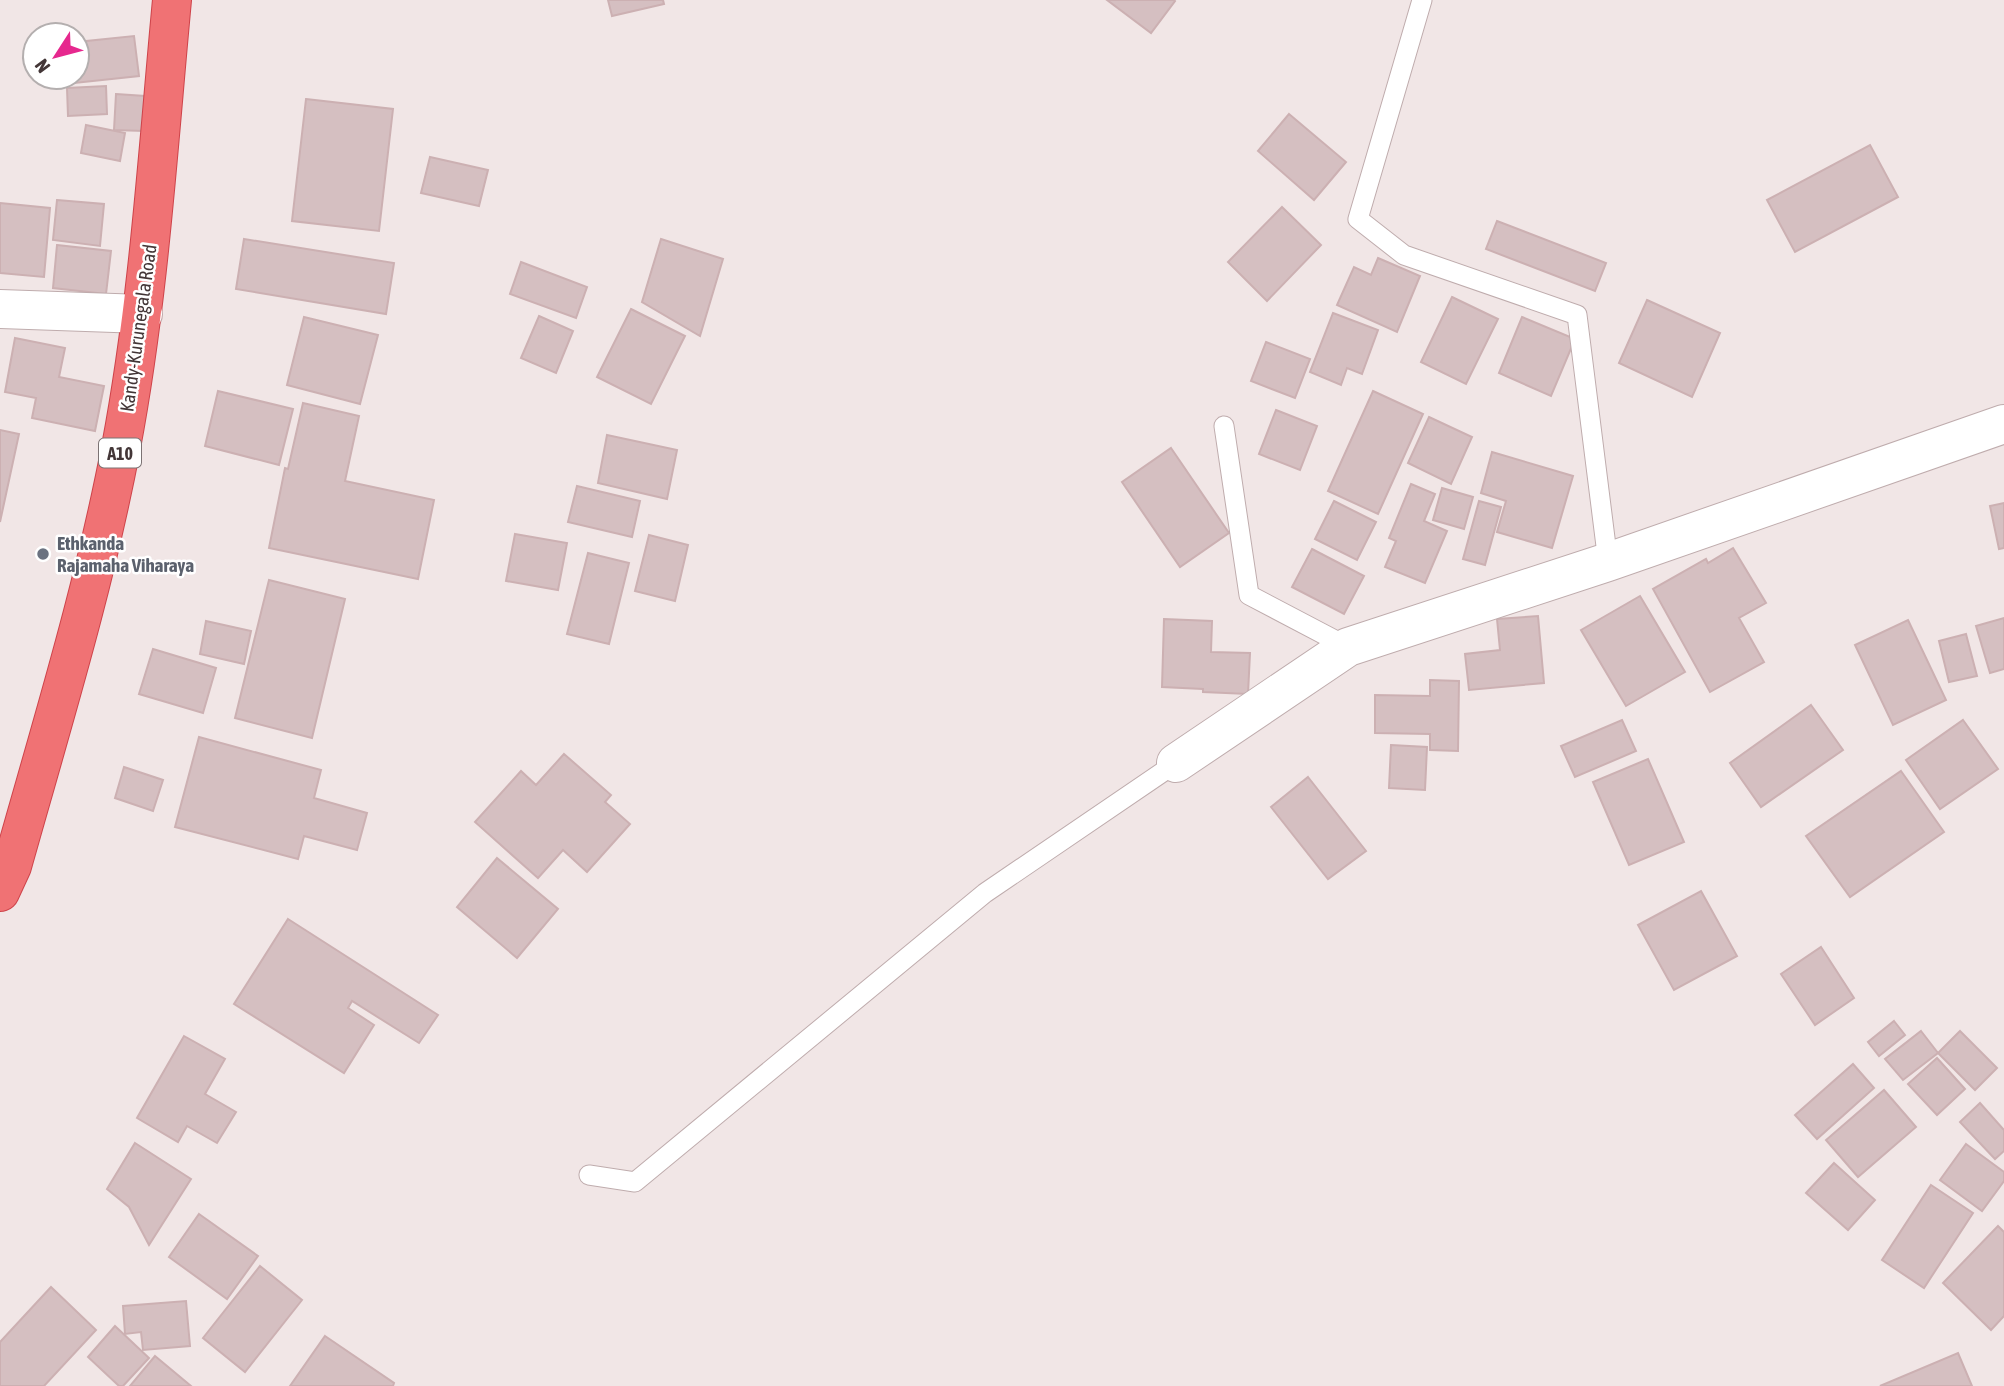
<svg xmlns="http://www.w3.org/2000/svg" width="2004" height="1386" font-family="'Asap Condensed',sans-serif">
	<style>
		.building { fill: #d5bfc1; stroke: #ccb0b2; stroke-width: 2 }
		.lines { fill: none; stroke-linecap: round; stroke-linejoin: round }
		.lane-casing { stroke: #bfacad; stroke-width: 21 }
		.street-casing { stroke: #bfacad; stroke-width: 40 }
		.highway-casing { stroke: #ce434a; stroke-width: 40 }
		.lane { stroke: #fff; stroke-width: 19 }
		.street { stroke: #fff; stroke-width: 38 }
		.highway { stroke: #f07274; stroke-width: 38 }
		.worship-dot { fill: #6b7280; stroke: #fff; stroke-width: 2.5 }
		.labels { text-anchor: middle; dominant-baseline: central; stroke-width: 5; stroke-linejoin: round; paint-order: stroke }
		.shield { fill: #fff; stroke: #7b7273; stroke-width: 2 }
		.shield-label { font-size: 18px; font-weight: bold; fill: #433637 }
		.street-label { font-size: 19px; fill: #433637; stroke: #fff }
		.worship-label { font-size: 19px; font-weight: bold; fill: #5b616d; stroke: #fff; text-anchor: start }
	</style>
	<rect width="100%" height="100%" fill="#f1e6e6"/>
	<g class="building">
		<path d="M 608,0 L 663,0 L 664,4 L 612,16 Z"/>
		<path d="M 1107,0 L 1174,0 L 1175,1 L 1151,33 Z"/>
		<path d="M 134,36 L 139,76 L 56,85 L 55,77 L 77,77 L 77,42 Z"/>
		<path d="M 106,86 L 107,114 L 68,116 L 67,88 Z"/>
		<path d="M 116,94 L 145,96 L 144,131 L 114,130 Z"/>
		<path d="M 306,99 L 393,109 L 379,231 L 292,221 Z"/>
		<path d="M 1289,114 L 1346,162 L 1314,200 L 1258,151 Z"/>
		<path d="M 86,125 L 125,133 L 120,161 L 81,153 Z"/>
		<path d="M 1870,145 L 1898,197 L 1795,252 L 1767,200 Z"/>
		<path d="M 430,157 L 488,170 L 479,206 L 421,193 Z"/>
		<path d="M 57,200 L 104,204 L 100,246 L 53,240 Z"/>
		<path d="M 0,203 L 50,208 L 44,277 L 0,273 Z"/>
		<path d="M 1282,207 L 1321,245 L 1267,301 L 1228,262 Z"/>
		<path d="M 1497,221 L 1606,263 L 1595,291 L 1486,249 Z"/>
		<path d="M 244,239 L 394,263 L 386,314 L 236,289 Z"/>
		<path d="M 661,239 L 723,259 L 700,336 L 642,302 Z"/>
		<path d="M 57,245 L 111,251 L 106,294 L 53,288 Z"/>
		<path d="M 1378,258 L 1420,276 L 1397,332 L 1337,305 L 1354,267 L 1371,275 Z"/>
		<path d="M 521,262 L 587,287 L 576,318 L 510,294 Z"/>
		<path d="M 1452,297 L 1498,319 L 1466,384 L 1421,362 Z"/>
		<path d="M 1647,300 L 1720,333 L 1692,397 L 1619,363 Z"/>
		<path d="M 631,309 L 685,336 L 651,404 L 597,377 Z"/>
		<path d="M 1333,313 L 1378,330 L 1362,374 L 1347,368 L 1341,385 L 1310,372 Z"/>
		<path d="M 539,316 L 573,331 L 556,373 L 521,358 Z"/>
		<path d="M 304,317 L 378,335 L 360,404 L 287,385 Z"/>
		<path d="M 1522,317 L 1575,339 L 1551,396 L 1499,373 Z"/>
		<path d="M 15,338 L 65,348 L 59,377 L 104,386 L 95,431 L 32,418 L 36,398 L 5,392 Z"/>
		<path d="M 1266,342 L 1310,359 L 1295,398 L 1251,381 Z"/>
		<path d="M 218,391 L 293,409 L 279,465 L 205,446 Z"/>
		<path d="M 1373,391 L 1423,414 L 1378,514 L 1328,491 Z"/>
		<path d="M 303,403 L 359,416 L 345,481 L 434,500 L 418,579 L 269,548 L 285,468 L 288,469 Z"/>
		<path d="M 1276,410 L 1317,426 L 1300,470 L 1259,454 Z"/>
		<path d="M 1429,417 L 1472,437 L 1451,484 L 1408,463 Z"/>
		<path d="M 0,430 L 19,434 L 0,522 Z"/>
		<path d="M 607,435 L 677,450 L 667,499 L 598,483 Z"/>
		<path d="M 1171,448 L 1229,533 L 1180,567 L 1122,482 Z"/>
		<path d="M 1492,452 L 1573,476 L 1552,548 L 1497,532 L 1506,501 L 1481,493 Z"/>
		<path d="M 1411,484 L 1435,494 L 1424,521 L 1447,531 L 1425,583 L 1385,567 L 1396,541 L 1389,538 Z"/>
		<path d="M 577,486 L 640,501 L 632,537 L 568,522 Z"/>
		<path d="M 1442,488 L 1473,497 L 1464,529 L 1433,520 Z"/>
		<path d="M 1334,501 L 1376,522 L 1357,560 L 1315,539 Z"/>
		<path d="M 1479,501 L 1501,507 L 1485,565 L 1463,559 Z"/>
		<path d="M 2004,503 L 2004,548 L 1999,549 L 1990,506 Z"/>
		<path d="M 515,534 L 567,543 L 558,590 L 506,581 Z"/>
		<path d="M 649,535 L 688,545 L 675,601 L 635,591 Z"/>
		<path d="M 1733,548 L 1766,603 L 1739,618 L 1764,662 L 1710,692 L 1653,589 L 1706,559 L 1708,563 Z"/>
		<path d="M 1312,549 L 1364,576 L 1344,614 L 1292,587 Z"/>
		<path d="M 588,553 L 629,563 L 609,644 L 567,634 Z"/>
		<path d="M 269,580 L 345,599 L 312,738 L 235,718 Z"/>
		<path d="M 1640,596 L 1685,672 L 1626,706 L 1581,630 Z"/>
		<path d="M 1538,616 L 1544,683 L 1469,690 L 1465,654 L 1500,650 L 1497,619 Z"/>
		<path d="M 2004,618 L 2004,669 L 1990,673 L 1976,626 Z"/>
		<path d="M 1164,619 L 1212,621 L 1211,652 L 1250,653 L 1248,694 L 1203,692 L 1203,689 L 1162,687 Z"/>
		<path d="M 1908,620 L 1946,700 L 1893,725 L 1855,645 Z"/>
		<path d="M 206,621 L 251,631 L 244,664 L 200,654 Z"/>
		<path d="M 1966,634 L 1977,676 L 1949,682 L 1939,641 Z"/>
		<path d="M 153,649 L 216,668 L 203,713 L 139,694 Z"/>
		<path d="M 1430,680 L 1459,681 L 1458,751 L 1430,750 L 1430,734 L 1375,733 L 1375,695 L 1430,696 Z"/>
		<path d="M 1811,705 L 1843,750 L 1761,807 L 1730,763 Z"/>
		<path d="M 1622,720 L 1636,751 L 1575,777 L 1561,746 Z"/>
		<path d="M 1963,720 L 1998,769 L 1940,809 L 1906,760 Z"/>
		<path d="M 199,737 L 321,770 L 314,798 L 367,813 L 357,850 L 304,836 L 298,859 L 175,827 Z"/>
		<path d="M 1391,745 L 1427,747 L 1425,790 L 1389,788 Z"/>
		<path d="M 564,754 L 611,795 L 605,802 L 630,824 L 587,872 L 563,850 L 538,878 L 475,822 L 521,771 L 536,785 Z"/>
		<path d="M 1648,759 L 1684,842 L 1629,865 L 1593,782 Z"/>
		<path d="M 124,767 L 163,780 L 153,811 L 115,798 Z"/>
		<path d="M 1901,771 L 1944,832 L 1850,897 L 1806,836 Z"/>
		<path d="M 1308,777 L 1366,851 L 1328,879 L 1271,807 Z"/>
		<path d="M 497,858 L 558,909 L 517,958 L 457,907 Z"/>
		<path d="M 1701,891 L 1737,956 L 1674,990 L 1638,925 Z"/>
		<path d="M 288,919 L 438,1015 L 419,1043 L 352,1001 L 348,1008 L 374,1025 L 344,1073 L 234,1004 Z"/>
		<path d="M 1821,947 L 1854,998 L 1815,1025 L 1781,974 Z"/>
		<path d="M 1894,1021 L 1905,1035 L 1879,1056 L 1868,1042 Z"/>
		<path d="M 1921,1031 L 1938,1053 L 1903,1080 L 1885,1059 Z"/>
		<path d="M 1960,1031 L 1997,1068 L 1975,1090 L 1938,1053 Z"/>
		<path d="M 184,1036 L 225,1059 L 205,1094 L 236,1112 L 217,1143 L 187,1126 L 178,1142 L 137,1118 Z"/>
		<path d="M 1937,1058 L 1965,1089 L 1937,1115 L 1908,1084 Z"/>
		<path d="M 1853,1064 L 1874,1088 L 1817,1139 L 1795,1115 Z"/>
		<path d="M 1884,1090 L 1916,1127 L 1858,1177 L 1826,1140 Z"/>
		<path d="M 1980,1103 L 2004,1130 L 2004,1151 L 1995,1159 L 1960,1122 Z"/>
		<path d="M 135,1143 L 191,1179 L 149,1245 L 129,1207 L 107,1189 Z"/>
		<path d="M 1966,1144 L 2004,1172 L 2004,1181 L 1982,1211 L 1940,1180 Z"/>
		<path d="M 1834,1163 L 1875,1200 L 1848,1230 L 1806,1193 Z"/>
		<path d="M 1931,1185 L 1973,1213 L 1924,1288 L 1882,1260 Z"/>
		<path d="M 199,1214 L 258,1256 L 227,1299 L 169,1257 Z"/>
		<path d="M 1998,1226 L 2004,1232 L 2004,1316 L 1991,1330 L 1943,1283 Z"/>
		<path d="M 260,1266 L 302,1300 L 245,1372 L 203,1338 Z"/>
		<path d="M 51,1287 L 96,1330 L 44,1386 L 0,1386 L 0,1342 Z"/>
		<path d="M 186,1301 L 190,1346 L 143,1350 L 141,1332 L 125,1334 L 123,1306 Z"/>
		<path d="M 115,1326 L 149,1358 L 123,1386 L 119,1386 L 88,1357 Z"/>
		<path d="M 325,1336 L 394,1383 L 393,1386 L 290,1386 Z"/>
		<path d="M 1958,1353 L 1972,1386 L 1880,1386 Z"/>
		<path d="M 155,1356 L 191,1386 L 130,1386 Z"/>
	</g>
	<g class="lines">
		<g class="lane-casing">
			<g id="lane">
				<path d="M 1422,0 L 1358,219 L 1404,255 L 1577,315 L 1608,562"/>
				<path d="M 1224,426 L 1249,595 L 1348,647"/>
				<path d="M 589,1175 L 635,1182 L 985,893 L 1176,763"/>
			</g>
		</g>
		<g class="street-casing">
			<g id="street">
				<path d="M 0,309 L 143,314"/>
				<path d="M 1176,763 L 1348,647 L 1608,562 L 2004,424"/>
			</g>
		</g>
		<g class="highway-casing">
			<path id="highway" d="M 0,892 L 12,866 C 51,727 94,589 121,447 C 149,299 158,149 172,0"/>
		</g>
		<use href="#lane" class="lane"/>
		<use href="#street" class="street"/>
		<use href="#highway" class="highway"/>
	</g>
	<circle class="worship-dot" cx="43" cy="554" r="7"/>
	<g class="labels">
		<rect class="shield" x="99" y="438.5" width="42" height="29" rx="5"/>
		<g class="shield-label">
			<text x="120" y="453">A10</text>
		</g>
		<g class="street-label">
			<text transform="translate(138 328) rotate(-82)">Kandy-Kurunegala Road</text>
		</g>
		<g class="worship-label">
			<text x="57" y="543">Ethkanda<tspan x="57" dy="22">Rajamaha Viharaya</tspan></text>
		</g>
	</g>
	<g transform="translate(56 56) rotate(234)"><circle r="33" fill="#ffffff" stroke="#b4afaf" stroke-width="2"/>
	<path d="M0-5L12 26L0 18L-12 26Z" fill="#e6288e"/>
	<text y="-10" font-size="19" font-weight="bold" text-anchor="middle" fill="#433637">N</text>
	</g>
</svg>
